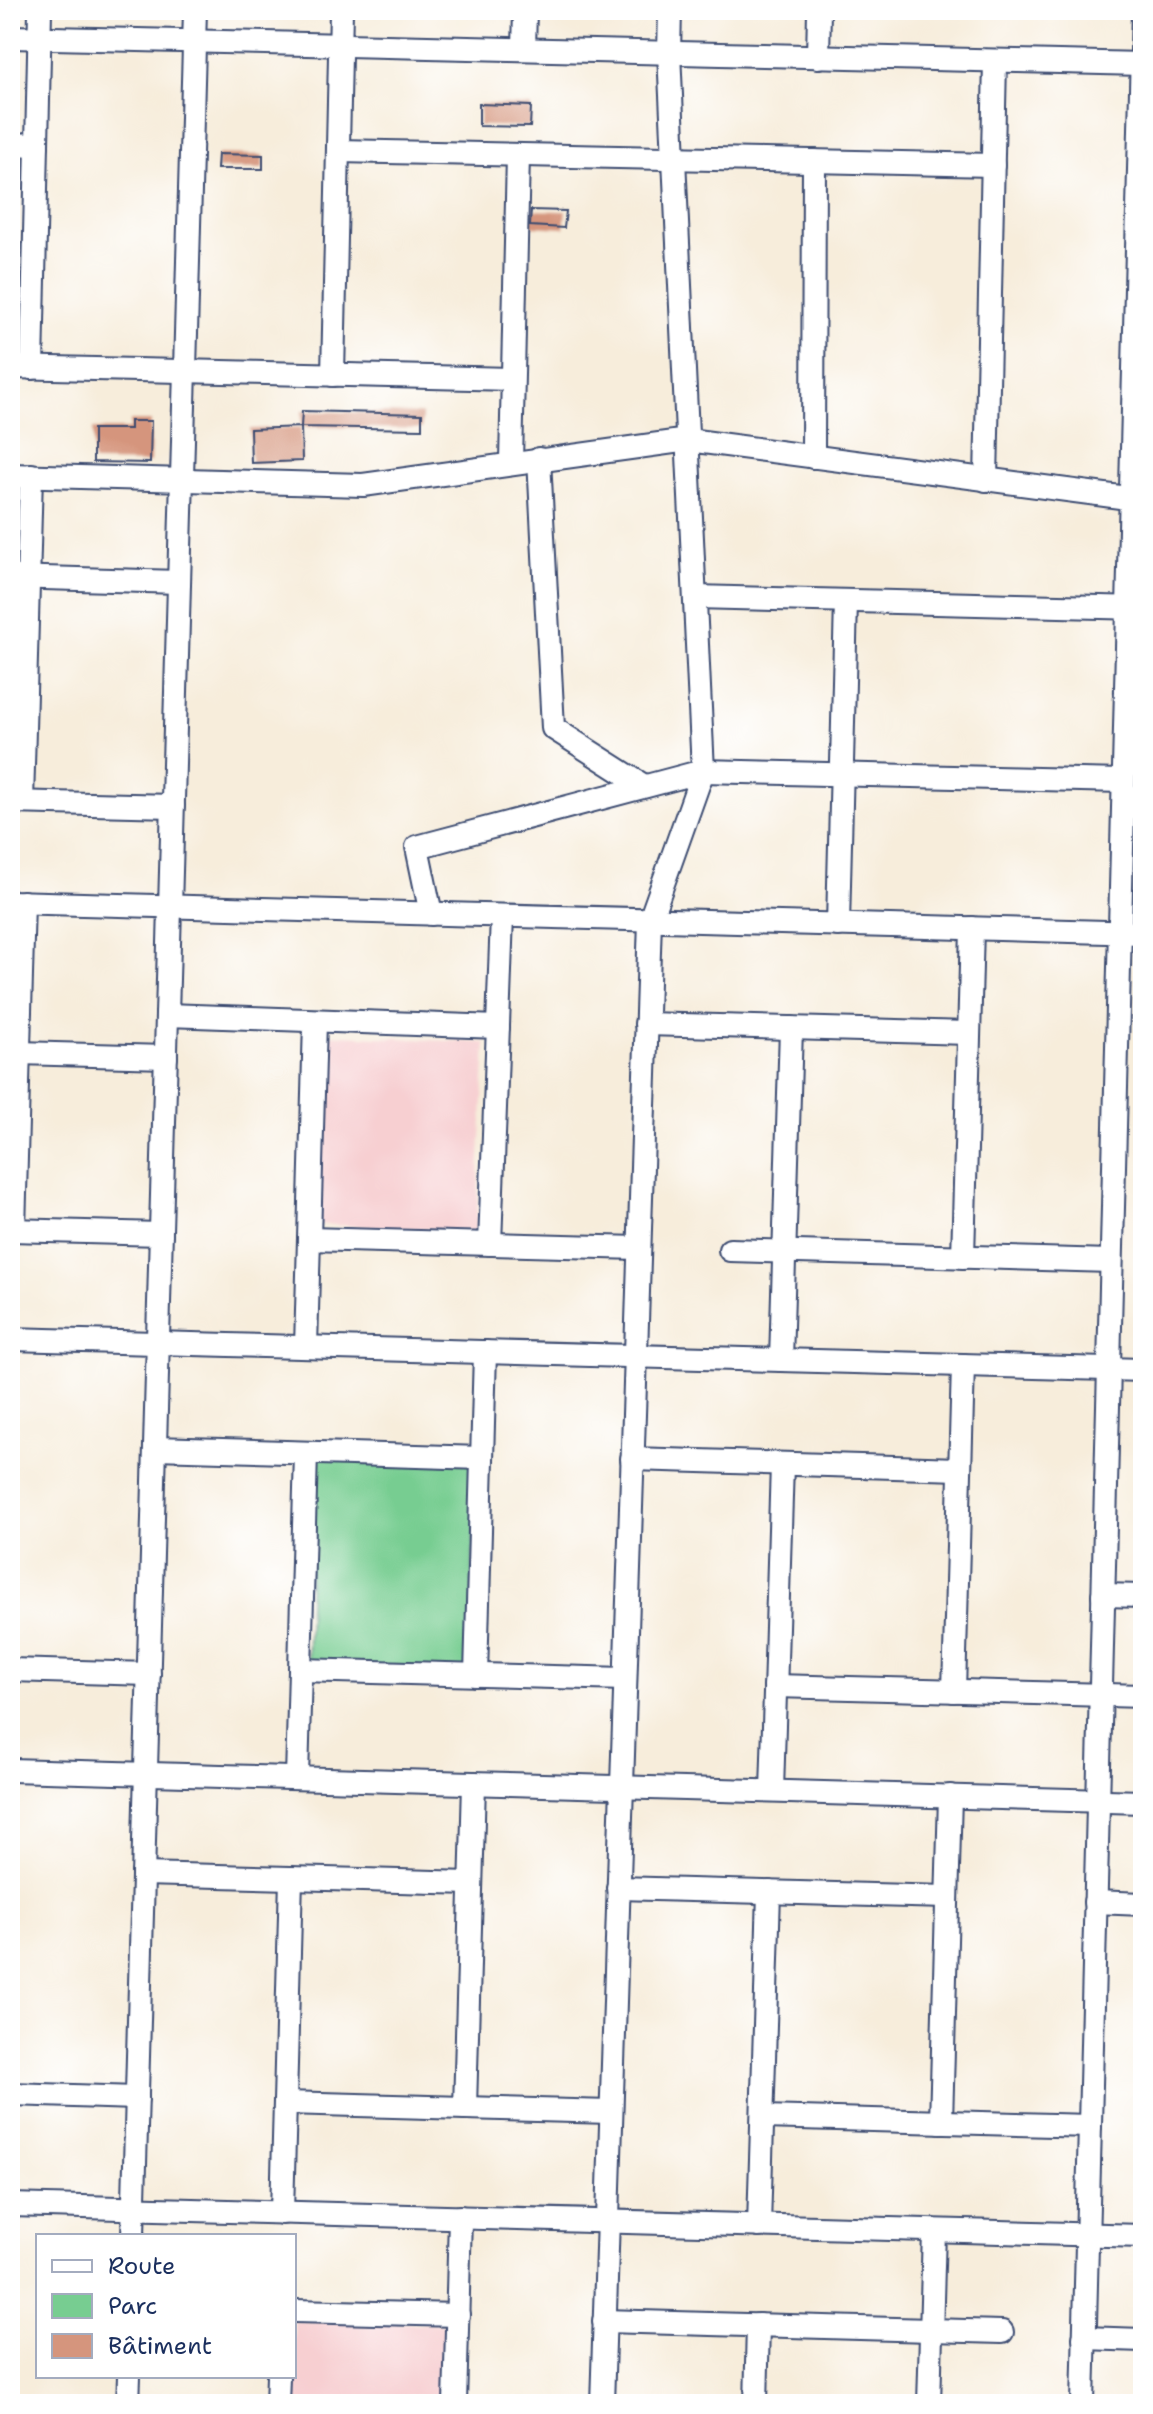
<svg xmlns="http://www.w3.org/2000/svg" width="1153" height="2414" font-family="'Shantell Sans',sans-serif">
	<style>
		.built { fill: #f7cfd1 }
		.green { fill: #77cd91; stroke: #497e78; stroke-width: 2 }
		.building { fill: #d5957d }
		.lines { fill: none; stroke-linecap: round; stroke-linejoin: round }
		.minor-casing { stroke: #3c4c71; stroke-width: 26 }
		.minor { stroke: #fff; stroke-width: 22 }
	</style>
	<rect width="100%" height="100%" fill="#fff"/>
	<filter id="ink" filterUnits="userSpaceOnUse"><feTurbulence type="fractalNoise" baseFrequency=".0125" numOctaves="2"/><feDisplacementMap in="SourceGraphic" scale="16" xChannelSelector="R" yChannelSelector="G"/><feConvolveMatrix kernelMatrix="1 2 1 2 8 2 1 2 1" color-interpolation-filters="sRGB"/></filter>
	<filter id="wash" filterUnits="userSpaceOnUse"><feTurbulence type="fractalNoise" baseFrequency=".006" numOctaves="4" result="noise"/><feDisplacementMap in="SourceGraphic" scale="32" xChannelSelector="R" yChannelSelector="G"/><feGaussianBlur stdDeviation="1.8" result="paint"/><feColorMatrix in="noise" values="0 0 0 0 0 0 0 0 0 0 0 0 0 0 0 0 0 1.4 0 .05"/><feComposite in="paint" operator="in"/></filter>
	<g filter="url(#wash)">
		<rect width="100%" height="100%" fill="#f7eddb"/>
		<g class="built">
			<path d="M 324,1034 L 486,1043 L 476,1232 L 314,1224 Z"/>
			<path d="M 294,2321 L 446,2324 L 445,2404 L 290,2404 L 290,2376 L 294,2376 Z"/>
		</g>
		<path class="green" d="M 313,1455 L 476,1460 L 470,1672 L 307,1667 Z"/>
		<g id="blocks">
			<g class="building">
				<path d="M 479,104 L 531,106 L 530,127 L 479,126 Z"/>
				<path d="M 218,154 L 263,155 L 263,169 L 217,169 Z"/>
				<path d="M 531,210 L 566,211 L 564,228 L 530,226 Z"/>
				<path d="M 302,411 L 422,414 L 422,429 L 301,427 Z"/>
				<path d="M 130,421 L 151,421 L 150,463 L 93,462 L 93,429 L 130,429 Z"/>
				<path d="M 301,427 L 302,461 L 251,463 L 250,429 Z"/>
			</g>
		</g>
	</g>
	<g filter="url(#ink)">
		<use href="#blocks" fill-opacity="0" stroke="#3c4c71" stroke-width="2"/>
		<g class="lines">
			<g class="minor-casing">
				<g id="minor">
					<path d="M 10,37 L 1143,64"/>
					<path d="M 524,49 L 525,10"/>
					<path d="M 818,57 L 819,10"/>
					<path d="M 10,144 L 37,145"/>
					<path d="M 338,151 L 993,165"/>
					<path d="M 10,367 L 512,379"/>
					<path d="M 32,368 L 40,10"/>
					<path d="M 333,375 L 341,10"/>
					<path d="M 813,457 L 814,161"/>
					<path d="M 539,459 L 553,728 L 644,786"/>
					<path d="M 511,462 L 518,155"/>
					<path d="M 10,475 L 363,485 L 688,440 L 1143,500"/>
					<path d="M 986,480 L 995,61"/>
					<path d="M 10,577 L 179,582"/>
					<path d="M 695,597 L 1142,608"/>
					<path d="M 10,802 L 173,806"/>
					<path d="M 22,802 L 31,475"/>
					<path d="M 10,902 L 1143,933"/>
					<path d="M 431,914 L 417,847 L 703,771 L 1123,781"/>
					<path d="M 838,925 L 846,601"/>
					<path d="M 167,1015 L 498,1027"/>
					<path d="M 646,1024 L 969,1033"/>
					<path d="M 18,1053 L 166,1057"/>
					<path d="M 10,1230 L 161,1234"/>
					<path d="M 14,1230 L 23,902"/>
					<path d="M 309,1239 L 639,1248"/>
					<path d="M 490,1244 L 502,916"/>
					<path d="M 730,1250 L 1111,1261"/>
					<path d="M 963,1257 L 972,928"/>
					<path d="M 10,1339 L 1143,1370"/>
					<path d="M 306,1347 L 315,1021"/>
					<path d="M 781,1360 L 791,1028"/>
					<path d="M 155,1448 L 482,1458"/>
					<path d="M 632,1459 L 960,1469"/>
					<path d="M 1103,1595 L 1143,1596"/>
					<path d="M 10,1670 L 149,1674"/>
					<path d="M 300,1670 L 625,1679"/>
					<path d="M 476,1675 L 485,1352"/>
					<path d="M 775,1686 L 1143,1696"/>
					<path d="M 954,1691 L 963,1365"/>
					<path d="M 10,1770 L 1143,1802"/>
					<path d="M 297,1778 L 306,1453"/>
					<path d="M 772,1791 L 782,1464"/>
					<path d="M 143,1874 L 471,1883"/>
					<path d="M 618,1888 L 947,1897"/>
					<path d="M 1095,1902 L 1143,1904"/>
					<path d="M 10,2094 L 137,2098"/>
					<path d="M 285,2103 L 611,2112"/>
					<path d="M 465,2108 L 474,1783"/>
					<path d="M 763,2117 L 1090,2126"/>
					<path d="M 941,2122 L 950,1796"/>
					<path d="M 10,2205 L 1143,2236"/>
					<path d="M 282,2213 L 291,1878"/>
					<path d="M 759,2226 L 769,1892"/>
					<path d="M 133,2236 L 195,10"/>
					<path d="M 294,2311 L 458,2315"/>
					<path d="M 604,2321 L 1002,2332"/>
					<path d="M 1084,2338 L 1143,2340"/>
					<path d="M 128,2404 L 129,2376"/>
					<path d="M 277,2404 L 278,2376"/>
					<path d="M 455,2404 L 460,2217"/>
					<path d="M 602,2404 L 650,920 L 703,771 L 669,53 L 670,10"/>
					<path d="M 756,2404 L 758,2325"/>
					<path d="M 929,2404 L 934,2231"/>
					<path d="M 1083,2404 L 1143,10"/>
				</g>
			</g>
			<use href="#minor" class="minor"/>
		</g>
	</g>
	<rect width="1153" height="2414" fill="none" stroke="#fff" stroke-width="40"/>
	<rect x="36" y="2234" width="260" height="144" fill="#ffffff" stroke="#a4acbf" stroke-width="2"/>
	<rect x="52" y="2260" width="40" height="12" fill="#ffffff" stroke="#a4acbf" stroke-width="2"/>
	<text x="108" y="2274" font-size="24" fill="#1b2f5e">Route</text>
	<rect x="52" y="2294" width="40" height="24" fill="#77cd91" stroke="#a4acbf" stroke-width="2"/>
	<text x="108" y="2314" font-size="24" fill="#1b2f5e">Parc</text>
	<rect x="52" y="2334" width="40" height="24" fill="#d5957d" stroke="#a4acbf" stroke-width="2"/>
	<text x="108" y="2354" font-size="24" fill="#1b2f5e">Bâtiment</text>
</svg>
